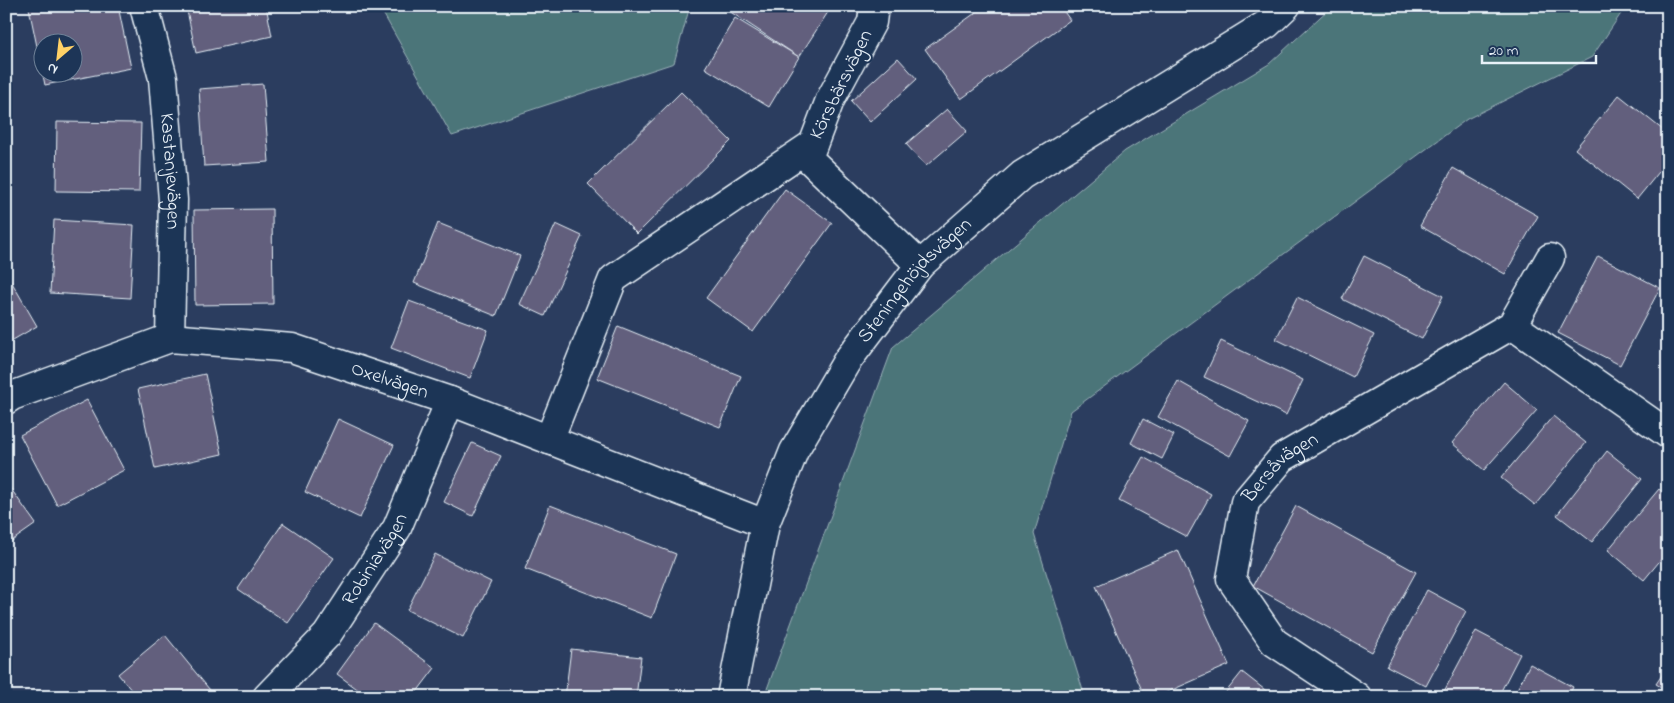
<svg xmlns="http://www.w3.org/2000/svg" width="1674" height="703" font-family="'Indie Flower',sans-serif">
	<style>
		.green { fill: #4c7479; stroke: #9ab2b8 }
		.building { fill: #625f7d; stroke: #e8f1f8; fill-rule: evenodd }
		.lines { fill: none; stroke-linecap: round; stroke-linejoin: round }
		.minor-casing { stroke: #e8f1f8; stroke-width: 31 }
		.minor { stroke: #1d3557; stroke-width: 28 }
		.labels { text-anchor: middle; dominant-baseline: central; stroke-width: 4; stroke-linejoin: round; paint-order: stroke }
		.street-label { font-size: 20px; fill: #e8f1f8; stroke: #1d3557 }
	</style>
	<rect width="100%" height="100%" fill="#2b3d5f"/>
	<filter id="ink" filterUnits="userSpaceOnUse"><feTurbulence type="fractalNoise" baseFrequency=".02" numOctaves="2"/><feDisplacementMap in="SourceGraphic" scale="10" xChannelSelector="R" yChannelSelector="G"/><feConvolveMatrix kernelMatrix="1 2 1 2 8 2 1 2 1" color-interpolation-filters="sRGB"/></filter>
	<g filter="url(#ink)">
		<g class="green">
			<path d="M 379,6 L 690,6 L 674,63 L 452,136 Z"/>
			<path d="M 1332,6 L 1626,6 L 1592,57 L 1467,119 L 1071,411 L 1034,534 L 1085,697 L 764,697 L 893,347 L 1125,151 L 1269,64 Z"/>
		</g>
		<g class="building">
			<path d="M 38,6 L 118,6 L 131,68 L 45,85 L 29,8 ZM 42,42 L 72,42 L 72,72 L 42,72 Z"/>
			<path d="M 186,6 L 266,6 L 272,36 L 196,53 Z"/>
			<path d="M 732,6 L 825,6 L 830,9 L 799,57 L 729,11 Z"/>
			<path d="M 985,6 L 1060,6 L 1070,20 L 961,99 L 925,49 Z"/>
			<path d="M 735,18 L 799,57 L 769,107 L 705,68 Z"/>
			<path d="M 898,58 L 917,79 L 870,122 L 851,101 Z"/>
			<path d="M 263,84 L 269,162 L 204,166 L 199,89 Z"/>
			<path d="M 681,92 L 731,141 L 637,234 L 588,184 Z"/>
			<path d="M 1619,95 L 1668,134 L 1668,161 L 1637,199 L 1575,149 Z"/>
			<path d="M 947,109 L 967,131 L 926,166 L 906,144 Z"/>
			<path d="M 57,122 L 141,123 L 139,192 L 56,191 Z"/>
			<path d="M 1453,168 L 1538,216 L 1505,274 L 1420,226 Z"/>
			<path d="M 785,189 L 832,223 L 753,332 L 706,298 Z"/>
			<path d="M 272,209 L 273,304 L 195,305 L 194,210 Z"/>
			<path d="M 54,220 L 134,225 L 130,298 L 50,293 Z"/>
			<path d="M 438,223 L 520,256 L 496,316 L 414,283 Z"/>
			<path d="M 556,224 L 582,236 L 545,316 L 519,304 Z"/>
			<path d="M 1364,256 L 1443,296 L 1422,339 L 1342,299 Z"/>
			<path d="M 1598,256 L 1660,288 L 1620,365 L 1558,333 Z"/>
			<path d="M 7,274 L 37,326 L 6,344 L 6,275 Z"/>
			<path d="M 1297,297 L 1374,335 L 1353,377 L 1276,339 Z"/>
			<path d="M 409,301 L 488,330 L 470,378 L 391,348 Z"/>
			<path d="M 618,326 L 741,376 L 720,427 L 597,378 Z"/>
			<path d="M 1221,341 L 1303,380 L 1286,415 L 1204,377 Z"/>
			<path d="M 205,374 L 222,454 L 155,469 L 138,389 Z"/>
			<path d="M 1178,381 L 1249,421 L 1230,456 L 1158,417 Z"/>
			<path d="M 1504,382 L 1537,410 L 1484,470 L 1452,443 Z"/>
			<path d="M 87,400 L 124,470 L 57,505 L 20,435 Z"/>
			<path d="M 1553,416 L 1586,443 L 1535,505 L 1501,478 Z"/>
			<path d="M 338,419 L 394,445 L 360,518 L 305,492 Z"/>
			<path d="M 1143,419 L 1174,435 L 1162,459 L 1131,443 Z"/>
			<path d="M 472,443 L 501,456 L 473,516 L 444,502 Z"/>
			<path d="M 1607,451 L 1642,479 L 1592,542 L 1557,515 Z"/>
			<path d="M 1143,457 L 1211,494 L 1187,537 L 1119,501 Z"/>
			<path d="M 6,482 L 36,524 L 6,545 Z"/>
			<path d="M 1659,489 L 1668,497 L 1668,551 L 1644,580 L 1608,550 Z"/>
			<path d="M 550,505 L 676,554 L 652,618 L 525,569 Z"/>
			<path d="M 1296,506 L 1416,572 L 1372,652 L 1253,586 Z"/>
			<path d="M 283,523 L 334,558 L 288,623 L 238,589 Z"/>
			<path d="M 1178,550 L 1229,665 L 1156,697 L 1145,697 L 1096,586 Z"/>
			<path d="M 435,554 L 491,582 L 463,638 L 407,610 Z"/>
			<path d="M 1427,590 L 1466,611 L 1426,686 L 1387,666 Z"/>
			<path d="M 374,623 L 435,668 L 413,697 L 368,697 L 337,674 Z"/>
			<path d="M 1476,631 L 1520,654 L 1498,697 L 1441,697 Z"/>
			<path d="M 165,635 L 214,695 L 213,697 L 137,697 L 118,674 Z"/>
			<path d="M 571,649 L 641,657 L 636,697 L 565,697 Z"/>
			<path d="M 1530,664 L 1573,687 L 1568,697 L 1513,697 Z"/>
			<path d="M 1668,666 L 1668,691 L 1656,684 Z"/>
			<path d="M 1242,672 L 1274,697 L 1222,697 Z"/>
			<path d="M 1631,690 L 1640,697 L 1626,697 Z"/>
		</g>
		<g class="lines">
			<g class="minor-casing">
				<g id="minor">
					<path id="s1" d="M 144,6 L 163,78 L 173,200 L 170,338"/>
					<path d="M 874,6 L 872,22 L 830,100 L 808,158 L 920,265"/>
					<path d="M 1512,325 L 1668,434"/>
					<path id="s2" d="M 6,400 L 12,396 L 170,338 L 292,348 L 450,401 L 765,524"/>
					<path d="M 549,440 L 613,279 L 813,144"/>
					<path id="s3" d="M 267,697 L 327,635 L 397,528 L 450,401"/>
					<path id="s4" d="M 731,697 L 765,524 L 794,451 L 847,361 L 920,265 L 1022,175 L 1267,24 L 1286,6"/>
					<path id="s5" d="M 1357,697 L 1274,642 L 1231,579 L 1245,502 L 1282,458 L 1512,325 L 1550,258"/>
				</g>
			</g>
			<use href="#minor" class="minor"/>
		</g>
	</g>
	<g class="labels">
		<g class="street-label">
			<text transform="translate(842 85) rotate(-64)">Körsbärsvägen</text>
			<text stroke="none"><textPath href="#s1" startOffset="168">Kastanjevägen</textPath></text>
			<text stroke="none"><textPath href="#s4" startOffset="465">Steningehöjdsvägen</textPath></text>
			<text stroke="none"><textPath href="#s2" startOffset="401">Oxelvägen</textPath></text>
			<text stroke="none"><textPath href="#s5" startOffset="304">Bersåvägen</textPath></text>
			<text stroke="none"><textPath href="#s3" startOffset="176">Robiniavägen</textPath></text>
		</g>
	</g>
	<rect width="1674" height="703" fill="none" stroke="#1d3557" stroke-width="25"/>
	<rect x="12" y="12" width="1649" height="678" fill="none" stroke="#e8f1f8" stroke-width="2" filter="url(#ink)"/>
	<g transform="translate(58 58) rotate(208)"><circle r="24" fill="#1d3557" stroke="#6e8097"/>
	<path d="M0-4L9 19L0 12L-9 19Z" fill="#ffd166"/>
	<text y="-8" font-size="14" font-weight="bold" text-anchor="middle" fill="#e8f1f8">N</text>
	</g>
	<path d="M1482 55v8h114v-8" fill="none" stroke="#e8f1f8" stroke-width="2.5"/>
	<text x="1489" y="55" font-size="15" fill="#e8f1f8" stroke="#1d3557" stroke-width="4" paint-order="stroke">20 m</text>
</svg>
